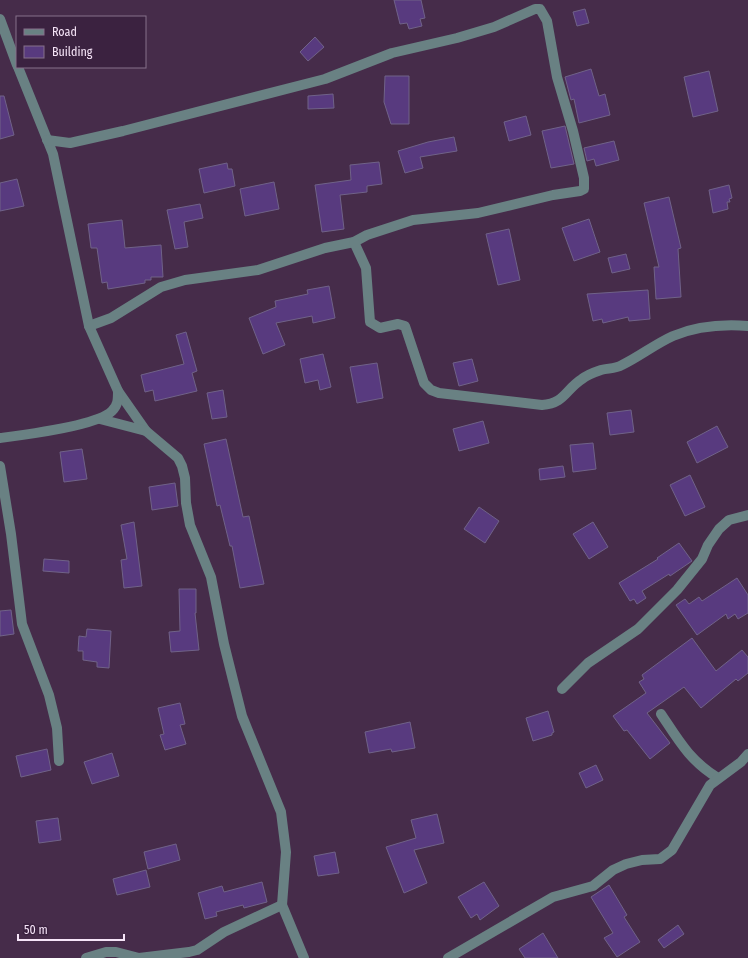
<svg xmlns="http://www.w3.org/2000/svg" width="748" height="958" font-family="'Fira Sans Condensed',sans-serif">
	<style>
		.building { fill: #583a7f; stroke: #706288 }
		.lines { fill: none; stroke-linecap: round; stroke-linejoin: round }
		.minor { stroke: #698183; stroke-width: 10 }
	</style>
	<rect width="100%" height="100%" fill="#462c4a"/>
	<g class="building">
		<path d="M 394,0 L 421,0 L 425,18 L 420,19 L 422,26 L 409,29 L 407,23 L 400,24 Z"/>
		<path d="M 585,9 L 589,23 L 577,26 L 573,12 Z"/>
		<path d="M 315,37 L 324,47 L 308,61 L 300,52 Z"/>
		<path d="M 591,69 L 599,96 L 605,94 L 610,115 L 579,123 L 574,99 L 571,100 L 565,77 Z"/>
		<path d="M 709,71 L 718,111 L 693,117 L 684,77 Z"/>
		<path d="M 385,76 L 409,76 L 409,124 L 391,124 L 384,102 Z"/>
		<path d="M 333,94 L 334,108 L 308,109 L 308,96 Z"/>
		<path d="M 0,96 L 4,96 L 14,135 L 0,139 Z"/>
		<path d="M 526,116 L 531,135 L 509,141 L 504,122 Z"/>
		<path d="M 565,126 L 574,164 L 551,168 L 542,131 Z"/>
		<path d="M 454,137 L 457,151 L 420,157 L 423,168 L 405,173 L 398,151 L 428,142 Z"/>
		<path d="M 614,141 L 619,160 L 596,166 L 594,159 L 587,161 L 584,148 Z"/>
		<path d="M 379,162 L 382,184 L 367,186 L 367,192 L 340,195 L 344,229 L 322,232 L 315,185 L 351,180 L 350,165 Z"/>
		<path d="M 227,163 L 228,169 L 232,169 L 235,186 L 204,193 L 199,169 Z"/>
		<path d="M 17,179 L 24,206 L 0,211 L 0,183 Z"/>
		<path d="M 274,182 L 279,209 L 245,216 L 240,189 Z"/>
		<path d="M 729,185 L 732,198 L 729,199 L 730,202 L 727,202 L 728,209 L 713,213 L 709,190 Z"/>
		<path d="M 669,197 L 681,248 L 678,249 L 681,297 L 656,299 L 654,267 L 659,267 L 644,203 Z"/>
		<path d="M 200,204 L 203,218 L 184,222 L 188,247 L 175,249 L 167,210 Z"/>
		<path d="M 589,219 L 600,252 L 574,261 L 562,228 Z"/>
		<path d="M 122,220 L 125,248 L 161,245 L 163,277 L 151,277 L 151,280 L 145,280 L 145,283 L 108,289 L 107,282 L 102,283 L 97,248 L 91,248 L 88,224 Z"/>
		<path d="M 509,229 L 520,280 L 498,285 L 486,234 Z"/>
		<path d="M 626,254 L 630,269 L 612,273 L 608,258 Z"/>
		<path d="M 329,286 L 335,318 L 313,323 L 312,316 L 276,323 L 285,345 L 263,354 L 249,318 L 276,307 L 275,301 L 308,294 L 307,290 Z"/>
		<path d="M 648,290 L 650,319 L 629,321 L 628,317 L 603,323 L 602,319 L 593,321 L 587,294 Z"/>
		<path d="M 186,332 L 197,371 L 192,373 L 197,391 L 155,401 L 153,390 L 145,392 L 141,375 L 184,364 L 176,335 Z"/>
		<path d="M 323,354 L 331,387 L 320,390 L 318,380 L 305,383 L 300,359 Z"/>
		<path d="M 472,359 L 478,381 L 459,386 L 453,363 Z"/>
		<path d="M 377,363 L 383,398 L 357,403 L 350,367 Z"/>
		<path d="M 223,390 L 227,417 L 212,419 L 207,393 Z"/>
		<path d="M 631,410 L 634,432 L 610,435 L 607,413 Z"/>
		<path d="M 483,421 L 489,443 L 459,451 L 453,429 Z"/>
		<path d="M 717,426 L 728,447 L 697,463 L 687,442 Z"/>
		<path d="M 226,439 L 243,517 L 249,516 L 264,584 L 240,588 L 232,546 L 230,546 L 220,505 L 217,506 L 204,444 Z"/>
		<path d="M 593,443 L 596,469 L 573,472 L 570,445 Z"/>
		<path d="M 82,449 L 87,479 L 64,482 L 60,452 Z"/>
		<path d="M 563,466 L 565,477 L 540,480 L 539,469 Z"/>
		<path d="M 690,475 L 705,507 L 685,516 L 670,485 Z"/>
		<path d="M 175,483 L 178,506 L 152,510 L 149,487 Z"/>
		<path d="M 479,507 L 499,521 L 485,543 L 464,529 Z"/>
		<path d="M 134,522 L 142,586 L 124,588 L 121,560 L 127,559 L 121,525 Z"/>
		<path d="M 593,522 L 608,547 L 589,559 L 573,534 Z"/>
		<path d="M 679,543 L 692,561 L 670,576 L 669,574 L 642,591 L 646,598 L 637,604 L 634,599 L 630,601 L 619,583 L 658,559 L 657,558 Z"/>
		<path d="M 44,559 L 69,561 L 69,573 L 43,571 Z"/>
		<path d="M 737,578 L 748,595 L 748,613 L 738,619 L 735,614 L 728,619 L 726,614 L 697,635 L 676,605 L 685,599 L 689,604 L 699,597 L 702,601 Z"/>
		<path d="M 179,589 L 196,589 L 196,613 L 195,613 L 199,650 L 171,652 L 169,632 L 180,631 Z"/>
		<path d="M 11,610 L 14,634 L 0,636 L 0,611 Z"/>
		<path d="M 87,629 L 111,631 L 109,668 L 97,667 L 97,662 L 83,660 L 83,651 L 78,651 L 79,636 L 86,637 Z"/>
		<path d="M 692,638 L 716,671 L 742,650 L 748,657 L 748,673 L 738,681 L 736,679 L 701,708 L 684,687 L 647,713 L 670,743 L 650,759 L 627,730 L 624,731 L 613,716 L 646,693 L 639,682 L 644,679 L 642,675 Z"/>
		<path d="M 180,703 L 185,724 L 180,725 L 186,744 L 165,750 L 160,735 L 164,734 L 158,708 Z"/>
		<path d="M 548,711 L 554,732 L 552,733 L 552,735 L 533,741 L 526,718 Z"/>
		<path d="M 410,722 L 415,748 L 392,752 L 391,749 L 369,753 L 365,732 Z"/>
		<path d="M 47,749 L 51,770 L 21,777 L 16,756 Z"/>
		<path d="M 112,753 L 119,776 L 92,784 L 84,762 Z"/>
		<path d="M 596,765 L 603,780 L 586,788 L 579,773 Z"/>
		<path d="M 437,814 L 444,843 L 414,850 L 427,883 L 404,893 L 386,847 L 416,838 L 411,820 Z"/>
		<path d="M 58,818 L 61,840 L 39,843 L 36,821 Z"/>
		<path d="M 176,844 L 180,860 L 148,869 L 144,852 Z"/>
		<path d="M 335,852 L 339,873 L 318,876 L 314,856 Z"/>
		<path d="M 146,870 L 150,887 L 117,895 L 113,879 Z"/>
		<path d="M 262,882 L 267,902 L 244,908 L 243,905 L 216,912 L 217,916 L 205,919 L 198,893 L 222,886 L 224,892 Z"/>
		<path d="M 484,882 L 499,906 L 480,920 L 477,914 L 471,918 L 458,897 Z"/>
		<path d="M 609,885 L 627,915 L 624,917 L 640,942 L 617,957 L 604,938 L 613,933 L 591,897 Z"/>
		<path d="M 678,925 L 684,934 L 664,948 L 658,940 Z"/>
		<path d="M 543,933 L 558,958 L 525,958 L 519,949 Z"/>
	</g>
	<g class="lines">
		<g class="minor">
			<path d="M 0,19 L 17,65"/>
			<path d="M 18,67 L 53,154 L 89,326 L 118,391 L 146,431 L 178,458 L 182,466 L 185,478 L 186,503 L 190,525 L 211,577 L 224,644 L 242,716 L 281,812 L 286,852 L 282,905 L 304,958"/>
			<path d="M 47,140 L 70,143 L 123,131 L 325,79 L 392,53 L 457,38 L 494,27 L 535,9 L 540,9 L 547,21 L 557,77 L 573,131 L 584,178 L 584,189 L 580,191 L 553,195 L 478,213 L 413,220 L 367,235 L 354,242 L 325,248 L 258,270 L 185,280 L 161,287 L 111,318 L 89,326"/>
			<path d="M 354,242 L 366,268 L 370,322 L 380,328 L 398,324 L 405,326 L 424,383 L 431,390 L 439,393 L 542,405 C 565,403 565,390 582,379 C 587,375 595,372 601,370 C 608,368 615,369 622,365 C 639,357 655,344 673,336 C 697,326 722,324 748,326"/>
			<path d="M 100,419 L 146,431"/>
			<path d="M 0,438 C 23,435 97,426 112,411 C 118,405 118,400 118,391"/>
			<path d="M 0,466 L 11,534 L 22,624 L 49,695 L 57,728 L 59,761"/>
			<path d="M 562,689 L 588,663 L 638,629 L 677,590 L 702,559 L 708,545 L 719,529 L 729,520 L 748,515"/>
			<path d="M 661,714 C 679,741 690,761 718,778"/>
			<path d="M 86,958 L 106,952 L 116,952 L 139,958 L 189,952 L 197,950 L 224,932 L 282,905"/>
			<path d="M 448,958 L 553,897 L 593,886 L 613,870 L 626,864 L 642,860 L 660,859 L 672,850 L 710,785 L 741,762 L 748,754"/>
		</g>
	</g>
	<rect x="16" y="16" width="130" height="52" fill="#3b2240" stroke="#86708a"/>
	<rect x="24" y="29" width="20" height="6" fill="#698183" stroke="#86708a"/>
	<text x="52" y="36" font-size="12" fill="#f6e5f8">Road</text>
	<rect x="24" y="46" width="20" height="12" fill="#583a7f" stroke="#86708a"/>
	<text x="52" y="56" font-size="12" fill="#f6e5f8">Building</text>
	<path d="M18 934v6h106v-6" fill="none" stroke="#f6e5f8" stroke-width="2"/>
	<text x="24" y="934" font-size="12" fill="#f6e5f8" stroke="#3b2240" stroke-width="3" paint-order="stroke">50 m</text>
</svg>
